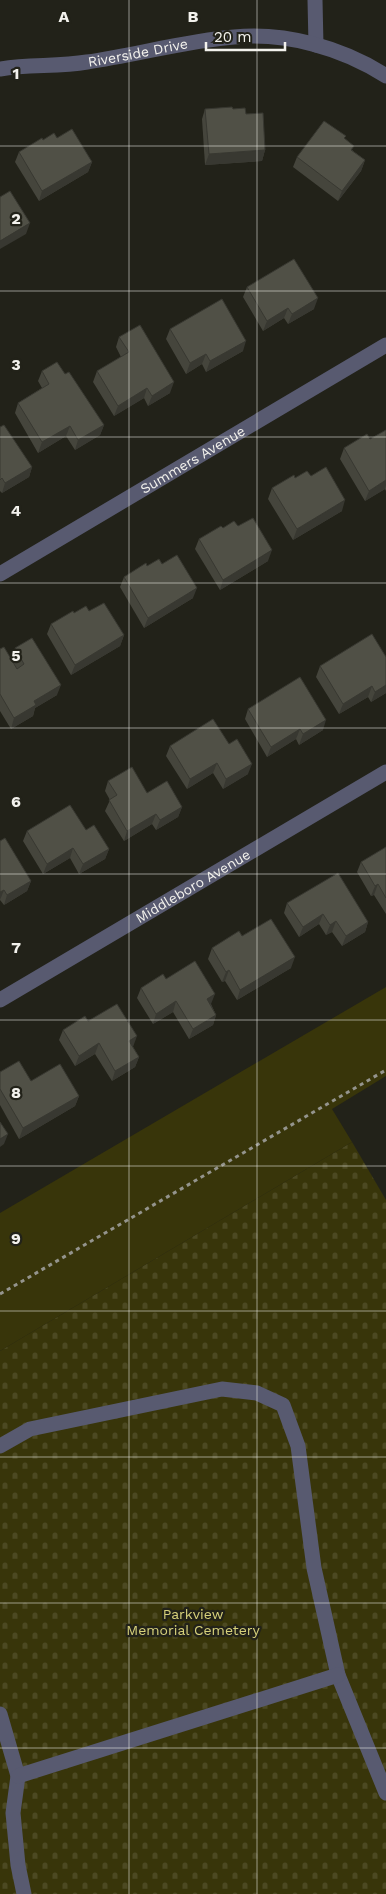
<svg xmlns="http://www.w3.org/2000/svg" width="386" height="1894" font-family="'Work Sans',sans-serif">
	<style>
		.cemetery { fill: url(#cemetery-stones) }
		.park { fill: #38350a }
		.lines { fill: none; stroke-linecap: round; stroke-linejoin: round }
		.path { stroke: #94948d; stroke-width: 3; stroke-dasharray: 4 4; stroke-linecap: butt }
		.minor { stroke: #585a70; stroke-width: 15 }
		.wall { fill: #45453c }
		.shaded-wall { fill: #383831 }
		.building { fill: #505046; stroke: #383831 }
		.grid { fill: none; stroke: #f3f2ed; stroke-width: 1; stroke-opacity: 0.55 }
		.labels { text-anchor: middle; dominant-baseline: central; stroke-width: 4.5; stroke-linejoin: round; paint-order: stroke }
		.street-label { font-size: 14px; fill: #f3f2ed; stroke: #222219 }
		.park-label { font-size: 14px; fill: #d7d17b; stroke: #222219 }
		.grid-label { font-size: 16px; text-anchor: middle; font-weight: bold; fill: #f3f2ed; stroke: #222219; stroke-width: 4.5; stroke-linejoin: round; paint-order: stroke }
	</style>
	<defs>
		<pattern id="cemetery-stones" width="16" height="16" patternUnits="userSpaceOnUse" patternTransform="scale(1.25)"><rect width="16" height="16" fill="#38350a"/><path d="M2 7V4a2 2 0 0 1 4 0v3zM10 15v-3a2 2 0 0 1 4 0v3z" fill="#4c4922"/></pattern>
	</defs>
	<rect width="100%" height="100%" fill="#222219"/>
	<path class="cemetery" d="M 352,1142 L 386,1200 L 386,1894 L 0,1894 L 0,1351 Z"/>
	<path class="park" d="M 386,987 L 386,1076 L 332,1109 L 352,1142 L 0,1351 L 0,1213 Z"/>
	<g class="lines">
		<path class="path" d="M 0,1294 L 386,1070"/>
		<g class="minor">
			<path d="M 315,0 L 316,45"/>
			<path id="s1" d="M 0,69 C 29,64 58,67 87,62 C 136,55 185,41 234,37 C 286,32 343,48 386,76"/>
			<path id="s2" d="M 0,574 L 386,345"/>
			<path id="s3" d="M 0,1000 L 386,772"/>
			<path d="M 0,1446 L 30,1429 L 222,1389 L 257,1393 L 283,1405 L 298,1446 L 314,1568 L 338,1675 L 386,1793"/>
			<path d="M 0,1714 L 18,1776 L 13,1813 L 18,1865 L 24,1894"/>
			<path d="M 18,1776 L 338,1675"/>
		</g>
	</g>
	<g class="wall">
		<path d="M 205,109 L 233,109 L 246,114 L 265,150 L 262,161 L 205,165 L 202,119 Z"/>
		<path d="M 57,138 L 92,162 L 88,172 L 39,201 L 15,162 L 19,152 L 43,140 Z"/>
		<path d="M 345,139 L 353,151 L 365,160 L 361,171 L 338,201 L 293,167 L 297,157 Z"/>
		<path d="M 247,287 L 314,309 L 288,324 L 284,318 L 263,331 L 243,297 Z"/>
		<path d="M 170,329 L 243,351 L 206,372 L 202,364 L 186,374 L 166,339 Z"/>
		<path d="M 119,337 L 170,393 L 148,406 L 144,398 L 114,416 L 93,382 L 97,371 L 121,357 L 116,347 Z"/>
		<path d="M 42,371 L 65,374 L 104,425 L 100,435 L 75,450 L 66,436 L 38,453 L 15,413 L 18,403 L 42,388 L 38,381 Z"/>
		<path d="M 0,427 L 32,467 L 29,477 L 2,493 L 0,491 Z"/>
		<path d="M 386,430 L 386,491 L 385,489 L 365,501 L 340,459 L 344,448 L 370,439 Z"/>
		<path d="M 311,476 L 342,511 L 293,540 L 268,499 L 272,488 L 295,478 Z"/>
		<path d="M 238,526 L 268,561 L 220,590 L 195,549 L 199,539 L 223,528 Z"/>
		<path d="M 162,564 L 193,598 L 144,628 L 120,587 L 124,577 L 147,566 Z"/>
		<path d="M 89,611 L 124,635 L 120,646 L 71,675 L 47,634 L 51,624 L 74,613 Z"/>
		<path d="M 15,648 L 57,695 L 35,708 L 33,716 L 11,729 L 0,711 L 0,649 L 11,659 Z"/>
		<path d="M 386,657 L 386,693 L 371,702 L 368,697 L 339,714 L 316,677 L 320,666 Z"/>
		<path d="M 248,709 L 323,730 L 299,745 L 296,739 L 267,757 L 245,719 Z"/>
		<path d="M 229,744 L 248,774 L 223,789 L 213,773 L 187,789 L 166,756 L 170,746 Z"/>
		<path d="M 108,781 L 147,793 L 182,807 L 178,817 L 156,830 L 152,824 L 124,841 L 105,811 L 110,800 L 105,791 Z"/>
		<path d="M 86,830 L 109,849 L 105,859 L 79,874 L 70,858 L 43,874 L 23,841 L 27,831 Z"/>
		<path d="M 0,841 L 31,881 L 27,891 L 4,905 L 0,900 Z"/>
		<path d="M 386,847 L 386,914 L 374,895 L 371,896 L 357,872 L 361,862 Z"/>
		<path d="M 287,903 L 368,922 L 365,932 L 342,946 L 332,932 L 326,935 L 319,924 L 299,937 L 284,913 Z"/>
		<path d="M 242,936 L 291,968 L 237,1000 L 225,981 L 222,982 L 208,959 L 212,948 Z"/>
		<path d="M 166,979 L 211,1004 L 216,1015 L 213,1025 L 189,1039 L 173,1012 L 153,1024 L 137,998 L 141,988 Z"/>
		<path d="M 88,1021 L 133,1047 L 139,1057 L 135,1067 L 112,1081 L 95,1054 L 75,1066 L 59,1040 L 63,1030 Z"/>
		<path d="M 0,1072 L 31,1081 L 79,1096 L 75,1106 L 19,1139 L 0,1105 Z"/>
	</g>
	<g class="shaded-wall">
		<path d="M 265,150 L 262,161 L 205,165 L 209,154 Z"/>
		<path d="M 365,160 L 361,171 L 338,201 L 342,191 Z"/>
		<path d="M 92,162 L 88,172 L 39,201 L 42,191 Z"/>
		<path d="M 30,223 L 26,234 L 0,249 L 0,241 Z"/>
		<path d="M 318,298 L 314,309 L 288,324 L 292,314 Z"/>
		<path d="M 288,308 L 284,318 L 263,331 L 267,321 Z"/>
		<path d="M 246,341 L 243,351 L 206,372 L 210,361 Z"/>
		<path d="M 206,354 L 202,364 L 186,374 L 190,363 Z"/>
		<path d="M 174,382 L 170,393 L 148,406 L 152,396 Z"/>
		<path d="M 147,388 L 144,398 L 114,416 L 118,406 Z"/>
		<path d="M 104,425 L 100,435 L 75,450 L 78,440 Z"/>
		<path d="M 70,426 L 66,436 L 38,453 L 42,442 Z"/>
		<path d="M 32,467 L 29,477 L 2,493 L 5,483 Z"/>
		<path d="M 386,480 L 386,485 L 385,489 L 365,501 L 369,491 Z"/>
		<path d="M 345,500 L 342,511 L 293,540 L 297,529 Z"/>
		<path d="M 272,550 L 268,561 L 220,590 L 223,580 Z"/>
		<path d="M 197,588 L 193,598 L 144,628 L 148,618 Z"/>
		<path d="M 124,635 L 120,646 L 71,675 L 75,665 Z"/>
		<path d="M 61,685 L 57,695 L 35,708 L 33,716 L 11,729 L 14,718 L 34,701 Z"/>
		<path d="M 386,685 L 386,693 L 371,702 L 375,692 Z"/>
		<path d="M 372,686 L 368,697 L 339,714 L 343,704 Z"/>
		<path d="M 326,720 L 323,730 L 299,745 L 303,734 Z"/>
		<path d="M 300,729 L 296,739 L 267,757 L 271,747 Z"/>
		<path d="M 217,763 L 213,773 L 187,789 L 190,779 Z"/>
		<path d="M 252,764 L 248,774 L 223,789 L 226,779 Z"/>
		<path d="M 182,807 L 178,817 L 156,830 L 160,820 Z"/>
		<path d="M 156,814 L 152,824 L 124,841 L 127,831 Z"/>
		<path d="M 73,848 L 70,858 L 43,874 L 47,864 Z"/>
		<path d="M 109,849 L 105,859 L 79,874 L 83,864 Z"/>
		<path d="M 31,881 L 27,891 L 4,905 L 7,895 Z"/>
		<path d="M 378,884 L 374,895 L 371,896 L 375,886 Z"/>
		<path d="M 4,890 L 0,900 L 0,892 Z"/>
		<path d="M 323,914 L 319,924 L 299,937 L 303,927 Z"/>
		<path d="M 336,921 L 332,932 L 326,935 L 330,925 Z"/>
		<path d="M 368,922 L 365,932 L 342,946 L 346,936 Z"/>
		<path d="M 295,957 L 291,968 L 237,1000 L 240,990 Z"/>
		<path d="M 229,970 L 225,981 L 222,982 L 226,972 Z"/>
		<path d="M 215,994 L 211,1004 L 203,1009 L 207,999 Z"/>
		<path d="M 176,1001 L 173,1012 L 153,1024 L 156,1014 Z"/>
		<path d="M 216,1015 L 213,1025 L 189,1039 L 193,1029 Z"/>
		<path d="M 137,1036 L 133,1047 L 125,1051 L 129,1041 Z"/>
		<path d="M 99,1043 L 95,1054 L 75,1066 L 79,1056 Z"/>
		<path d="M 139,1057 L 135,1067 L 112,1081 L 115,1071 Z"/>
		<path d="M 79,1096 L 75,1106 L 19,1139 L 23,1128 Z"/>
		<path d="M 8,1134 L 4,1144 L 0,1147 L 0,1139 Z"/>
	</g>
	<g class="building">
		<path d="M 232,107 L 233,109 L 245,108 L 246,114 L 263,113 L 265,150 L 209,154 L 205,109 Z"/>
		<path d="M 324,121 L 346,136 L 344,138 L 354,146 L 351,150 L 365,160 L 342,191 L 297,157 Z"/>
		<path d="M 72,129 L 92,162 L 42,191 L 19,152 L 42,138 L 43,140 L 54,133 L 57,138 Z"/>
		<path d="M 10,191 L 30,223 L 0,241 L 0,197 Z"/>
		<path d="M 294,259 L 318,298 L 292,314 L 288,308 L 267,321 L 247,287 Z"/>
		<path d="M 222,299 L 246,341 L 210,361 L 206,354 L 190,363 L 170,329 Z"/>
		<path d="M 140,325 L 174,382 L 152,396 L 147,388 L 118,406 L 97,371 L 129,352 L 119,337 Z"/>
		<path d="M 57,362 L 65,374 L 69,372 L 104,425 L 78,440 L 70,426 L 42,442 L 18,403 L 49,384 L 42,371 Z"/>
		<path d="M 4,425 L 32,467 L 5,483 L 2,478 L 0,480 L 0,427 Z"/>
		<path d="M 386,430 L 386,480 L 369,491 L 344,448 L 367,434 L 370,439 Z"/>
		<path d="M 326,467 L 345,500 L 297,529 L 272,488 L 294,475 L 295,478 L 307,471 L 311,476 Z"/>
		<path d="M 253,518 L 272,550 L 223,580 L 199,539 L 221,526 L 223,528 L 234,521 L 238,526 Z"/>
		<path d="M 177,555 L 197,588 L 148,618 L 124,577 L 146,563 L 147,566 L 159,559 L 162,564 Z"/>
		<path d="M 104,603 L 124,635 L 75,665 L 51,624 L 73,611 L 74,613 L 86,606 L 89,611 Z"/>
		<path d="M 372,634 L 386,657 L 386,685 L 375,692 L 372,686 L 343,704 L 320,666 Z"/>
		<path d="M 32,638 L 61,685 L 34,701 L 36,705 L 14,718 L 0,694 L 0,649 L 4,647 L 17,669 L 24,664 L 15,648 Z"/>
		<path d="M 300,677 L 326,720 L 303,734 L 300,729 L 271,747 L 248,709 Z"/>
		<path d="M 213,719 L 229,744 L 237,739 L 252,764 L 226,779 L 217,763 L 190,779 L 170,746 Z"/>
		<path d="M 132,767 L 147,793 L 167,781 L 182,807 L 160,820 L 156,814 L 127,831 L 109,800 L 117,795 L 108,781 Z"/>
		<path d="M 70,805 L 86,830 L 94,825 L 109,849 L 83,864 L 73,848 L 47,864 L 27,831 Z"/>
		<path d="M 5,838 L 31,881 L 7,895 L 4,890 L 0,892 L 0,841 Z"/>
		<path d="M 386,847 L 386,898 L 378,884 L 375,886 L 361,862 Z"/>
		<path d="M 338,873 L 368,922 L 346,936 L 336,921 L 330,925 L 323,914 L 303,927 L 287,903 Z"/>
		<path d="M 271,919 L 295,957 L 240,990 L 229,970 L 226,972 L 212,948 L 239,931 L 242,936 Z"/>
		<path d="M 195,961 L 215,994 L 207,999 L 216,1015 L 193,1029 L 176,1001 L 156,1014 L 141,988 L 163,974 L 166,979 Z"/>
		<path d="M 117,1004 L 137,1036 L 129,1041 L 139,1057 L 115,1071 L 99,1043 L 79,1056 L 63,1030 L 85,1016 L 88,1021 Z"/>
		<path d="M 19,1061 L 31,1081 L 60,1064 L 79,1096 L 23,1128 L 0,1089 L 0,1072 Z"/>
		<path d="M 0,1122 L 8,1134 L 0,1139 Z"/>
	</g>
	<path class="grid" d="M 129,0 L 129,1894M 257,0 L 257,1894M 0,146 L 386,146M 0,291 L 386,291M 0,437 L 386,437M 0,583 L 386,583M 0,728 L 386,728M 0,874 L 386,874M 0,1020 L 386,1020M 0,1166 L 386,1166M 0,1311 L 386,1311M 0,1457 L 386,1457M 0,1603 L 386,1603M 0,1748 L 386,1748"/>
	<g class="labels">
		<g class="street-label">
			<text stroke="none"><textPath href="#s1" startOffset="139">Riverside Drive</textPath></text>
			<text stroke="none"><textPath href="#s2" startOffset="224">Summers Avenue</textPath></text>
			<text stroke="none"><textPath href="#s3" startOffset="224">Middleboro Avenue</textPath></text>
		</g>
		<g class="park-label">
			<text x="193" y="1614">Parkview<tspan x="193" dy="16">Memorial Cemetery</tspan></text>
		</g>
	</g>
	<g class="grid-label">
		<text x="64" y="22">A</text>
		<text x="193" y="22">B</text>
		<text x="16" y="79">1</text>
		<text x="16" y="224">2</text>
		<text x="16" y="370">3</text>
		<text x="16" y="516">4</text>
		<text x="16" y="661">5</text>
		<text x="16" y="807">6</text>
		<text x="16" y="953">7</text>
		<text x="16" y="1098">8</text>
		<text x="16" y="1244">9</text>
	</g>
	<path d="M206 42v8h79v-8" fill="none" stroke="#f3f2ed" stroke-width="2.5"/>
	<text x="214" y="42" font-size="15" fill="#f3f2ed" stroke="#222219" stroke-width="4" paint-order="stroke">20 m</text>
</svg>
